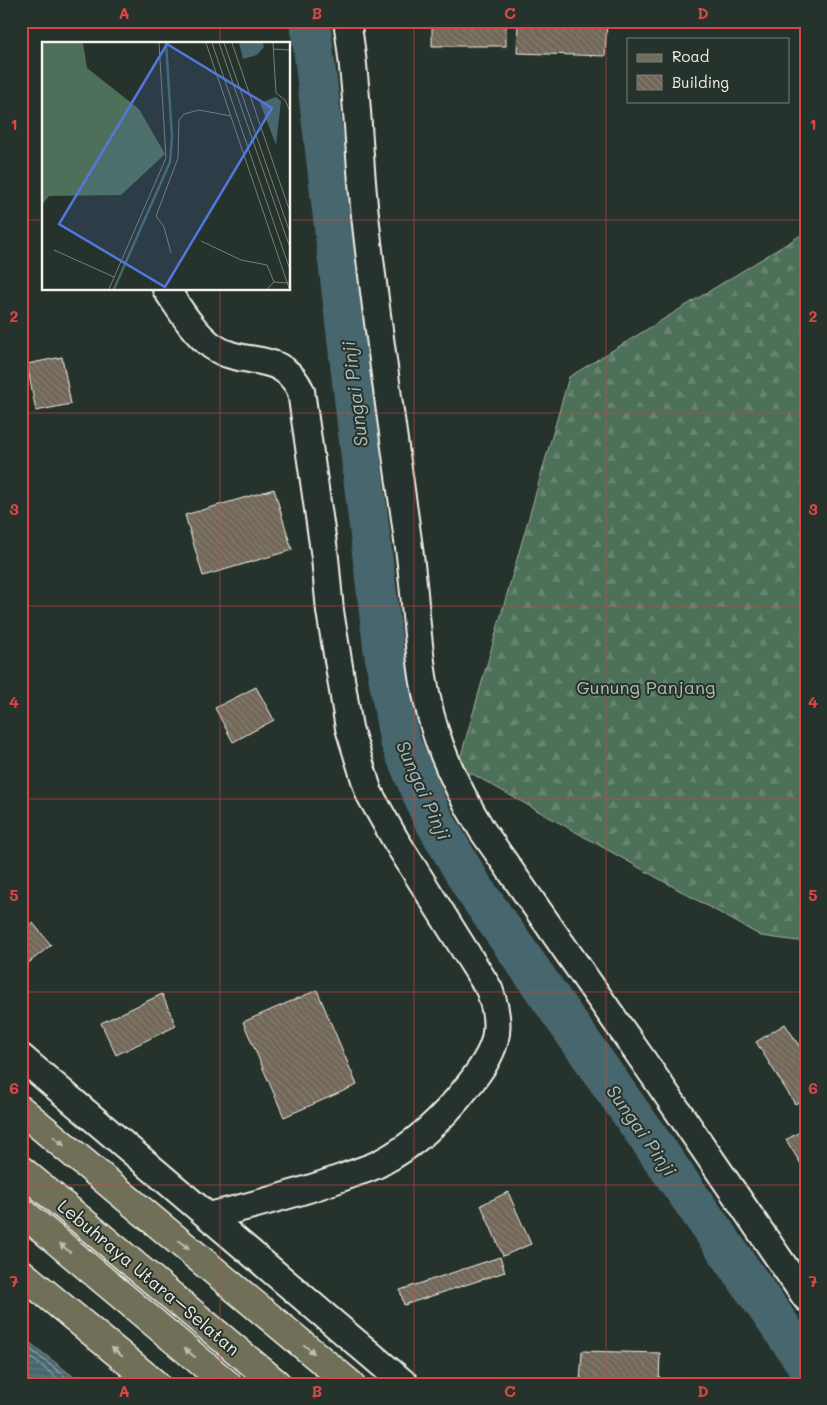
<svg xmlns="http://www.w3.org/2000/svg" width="827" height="1405" font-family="Mali,sans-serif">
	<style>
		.forest { fill: url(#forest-firs); stroke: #a1b0a0 }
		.water { fill: url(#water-rules); stroke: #8c9e9f }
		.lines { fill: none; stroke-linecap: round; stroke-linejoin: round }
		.shore { stroke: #afb9b7; stroke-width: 1 }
		.river { stroke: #47666e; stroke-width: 40 }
		.building { fill: url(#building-back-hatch); stroke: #f4f1e8 }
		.minor-casing { stroke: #f4f1e8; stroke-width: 30 }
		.major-casing { stroke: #f4f1e8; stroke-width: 31 }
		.highway-casing { stroke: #f4f1e8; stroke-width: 31 }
		.minor { stroke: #26332d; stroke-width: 26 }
		.major { stroke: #706f59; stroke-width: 28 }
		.highway { stroke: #706f59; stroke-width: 28 }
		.oneway { fill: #bfbdaf }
		.grid { fill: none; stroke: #da4645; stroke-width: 1; stroke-opacity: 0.55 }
		.labels { text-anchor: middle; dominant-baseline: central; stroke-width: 4; stroke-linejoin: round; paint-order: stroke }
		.park-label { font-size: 18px; fill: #b2bdaf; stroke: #26332d }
		.street-label { font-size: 18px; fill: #f4f1e8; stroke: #26332d }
		.water-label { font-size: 19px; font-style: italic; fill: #afb9b7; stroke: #26332d }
		.inset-river { fill: none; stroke: #47666e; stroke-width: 2.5 }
		.inset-road { fill: none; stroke: #787f78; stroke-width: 1 }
		.view { fill: #5377dc; fill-opacity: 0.15; stroke: #5377dc; stroke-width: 2.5 }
		.inset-edge { fill: none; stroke: #f4f1e8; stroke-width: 2.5 }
		.neatline { fill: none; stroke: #da4645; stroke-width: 2 }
		.grid-label { font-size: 16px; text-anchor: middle; font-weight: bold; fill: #da4645 }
	</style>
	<defs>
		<pattern id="forest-firs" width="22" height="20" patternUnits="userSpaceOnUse" patternTransform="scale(1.25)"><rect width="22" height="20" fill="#4e6f59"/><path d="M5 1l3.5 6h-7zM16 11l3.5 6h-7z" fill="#688471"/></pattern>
		<pattern id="water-rules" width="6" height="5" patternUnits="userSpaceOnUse" patternTransform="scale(1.25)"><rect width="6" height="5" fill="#47666e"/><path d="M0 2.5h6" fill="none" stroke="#627c83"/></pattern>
		<pattern id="building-back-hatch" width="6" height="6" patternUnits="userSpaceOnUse" patternTransform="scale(1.25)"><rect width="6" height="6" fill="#716759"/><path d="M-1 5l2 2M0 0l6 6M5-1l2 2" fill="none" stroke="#867d71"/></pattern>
	</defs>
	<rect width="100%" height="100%" fill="#26332d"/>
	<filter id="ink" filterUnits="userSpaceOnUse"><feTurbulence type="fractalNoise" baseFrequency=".02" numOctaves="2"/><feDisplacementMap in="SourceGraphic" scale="10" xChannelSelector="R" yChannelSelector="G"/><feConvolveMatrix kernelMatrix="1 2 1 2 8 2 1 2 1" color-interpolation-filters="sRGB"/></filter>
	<g filter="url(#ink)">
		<path class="forest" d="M 806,232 L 806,942 L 761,936 L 458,766 L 569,377 Z"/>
		<path class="water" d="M 21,1336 L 83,1384 L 21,1384 Z"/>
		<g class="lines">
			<g class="shore">
				<path d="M 21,1342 L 75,1384"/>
				<path d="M 21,1350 L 65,1384"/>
			</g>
			<path class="river" d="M 310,21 L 383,646 L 399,739 L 431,815 L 474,889 L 806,1363"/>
		</g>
		<g class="building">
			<rect x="432" y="21" width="74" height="25"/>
			<path d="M 518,21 L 607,21 L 605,56 L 517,53 Z"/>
			<path d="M 62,357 L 71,404 L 36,411 L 27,364 Z"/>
			<path d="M 274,489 L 292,550 L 203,576 L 185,515 Z"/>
			<path d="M 256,687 L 274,720 L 233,742 L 215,708 Z"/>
			<path d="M 33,923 L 51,945 L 21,969 L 21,933 Z"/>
			<path d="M 317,990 L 357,1085 L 284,1117 L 243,1022 Z"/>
			<path d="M 162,994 L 176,1026 L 116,1055 L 101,1023 Z"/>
			<path d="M 785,1024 L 806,1056 L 806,1098 L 795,1104 L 756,1042 Z"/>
			<path d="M 806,1128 L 806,1172 L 786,1140 Z"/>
			<path d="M 508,1192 L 531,1244 L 503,1256 L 481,1205 Z"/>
			<path d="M 500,1257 L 505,1272 L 404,1305 L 400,1290 Z"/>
			<path d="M 582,1351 L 660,1353 L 659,1384 L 580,1382 Z"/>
		</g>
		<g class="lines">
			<g class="minor-casing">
				<g id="minor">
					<path d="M 347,21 C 358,85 358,151 365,215 C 377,327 394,437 409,548 C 418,613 417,683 440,745 C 451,775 465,802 482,830 L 654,1076 L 806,1298"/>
					<path d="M 166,289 C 179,308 193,332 212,346 C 245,369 280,348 301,391 L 325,558 L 330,611 L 349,728 L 369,793 L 395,839 L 489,989 C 505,1031 495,1052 468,1086 C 444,1117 415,1145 380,1163 C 369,1169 356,1172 344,1177 C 300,1193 255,1205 209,1216"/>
					<path d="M 21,1057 L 405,1384"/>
				</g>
			</g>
			<g class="major-casing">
				<g id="major">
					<path d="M 21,1110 L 350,1384"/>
					<path d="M 21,1273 L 155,1384"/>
				</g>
			</g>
			<g class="highway-casing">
				<g id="highway">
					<path d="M 21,1170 L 277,1384"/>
					<path d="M 21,1211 L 227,1384"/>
				</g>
			</g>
			<use href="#minor" class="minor"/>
			<use href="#major" class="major"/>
			<use href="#highway" class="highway"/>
		</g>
		<defs><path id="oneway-solid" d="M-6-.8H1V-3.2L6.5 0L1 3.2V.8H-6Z" transform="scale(1.25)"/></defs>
		<g class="oneway">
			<use href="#oneway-solid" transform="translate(59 1141) rotate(40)"/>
			<use href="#oneway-solid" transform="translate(184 1245) rotate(40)"/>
			<use href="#oneway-solid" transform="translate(65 1248) rotate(-140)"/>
			<use href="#oneway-solid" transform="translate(309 1349) rotate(40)"/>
			<use href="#oneway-solid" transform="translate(117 1352) rotate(-140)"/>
			<use href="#oneway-solid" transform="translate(190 1353) rotate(-140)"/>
		</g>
	</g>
	<path class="grid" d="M 220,21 L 220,44M 414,21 L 414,1384M 606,21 L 606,1384M 21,220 L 44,220M 289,220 L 806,220M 220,289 L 220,1384M 21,413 L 806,413M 21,606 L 806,606M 21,799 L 806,799M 21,992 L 806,992M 21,1185 L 806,1185"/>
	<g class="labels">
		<g class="park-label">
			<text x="646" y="687">Gunung Panjang</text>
		</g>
		<g class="street-label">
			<text transform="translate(149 1277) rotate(40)">Lebuhraya Utara–Selatan</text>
		</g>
		<g class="water-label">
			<text transform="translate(354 394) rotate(-97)">Sungai Pinji</text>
			<text transform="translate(424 790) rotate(66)">Sungai Pinji</text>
			<text transform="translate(642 1130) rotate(55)">Sungai Pinji</text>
		</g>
	</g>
	<g transform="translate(42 42)">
		<rect width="248" height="248" fill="#26332d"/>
		<path d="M 0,1 L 41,1 L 45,26 L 97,67 L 123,112 L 79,153 L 7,154 L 0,163 Z" fill="#4e6f59"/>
		<path d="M 197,1 L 221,1 L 222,5 L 215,13 L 201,17 ZM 234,55 L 239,59 L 234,103 L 218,61 Z" fill="#47666e"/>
		<path class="inset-river" d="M 72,247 L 128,120 L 130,95 L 124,1"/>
		<path class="inset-road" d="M 164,1 L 247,246M 170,1 L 247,225M 177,1 L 247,203M 182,1 L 247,188M 190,1 L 247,167M 231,1 L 234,51 L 243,58 L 247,67M 231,7 L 247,8M 159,199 L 199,218 L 225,223 L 232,240 L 225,247M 12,208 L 72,235M 129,211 L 122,185 L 114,174 L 136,116 L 137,78 L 142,72 L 157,68 L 189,74M 232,240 L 247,241M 67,247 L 124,116 L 117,1"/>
		<path class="view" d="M 125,2 L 230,66 L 123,245 L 17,182 Z"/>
		<rect width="248" height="248" class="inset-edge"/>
	</g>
	<rect width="827" height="1405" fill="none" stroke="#26332d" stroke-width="55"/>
	<rect x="627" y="38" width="162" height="65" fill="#26332d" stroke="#787f78"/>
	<rect x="637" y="54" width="25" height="8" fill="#706f59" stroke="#787f78"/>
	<text x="672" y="62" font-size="15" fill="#f4f1e8">Road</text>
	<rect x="637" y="75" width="25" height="15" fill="url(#building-back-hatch)" stroke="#787f78"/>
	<text x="672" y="88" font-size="15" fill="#f4f1e8">Building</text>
	<rect x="28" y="28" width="772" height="1350" class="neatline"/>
	<g class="grid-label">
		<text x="124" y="19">A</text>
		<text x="317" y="19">B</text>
		<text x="510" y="19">C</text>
		<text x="703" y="19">D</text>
		<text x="14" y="130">1</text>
		<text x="813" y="130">1</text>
		<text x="14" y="322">2</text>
		<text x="813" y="322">2</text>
		<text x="14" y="515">3</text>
		<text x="813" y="515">3</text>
		<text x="14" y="708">4</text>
		<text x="813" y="708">4</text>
		<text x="14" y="901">5</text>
		<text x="813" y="901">5</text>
		<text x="14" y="1094">6</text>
		<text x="813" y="1094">6</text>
		<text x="14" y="1287">7</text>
		<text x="813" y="1287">7</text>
		<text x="124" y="1397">A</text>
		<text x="317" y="1397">B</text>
		<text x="510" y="1397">C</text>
		<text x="703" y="1397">D</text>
	</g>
</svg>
